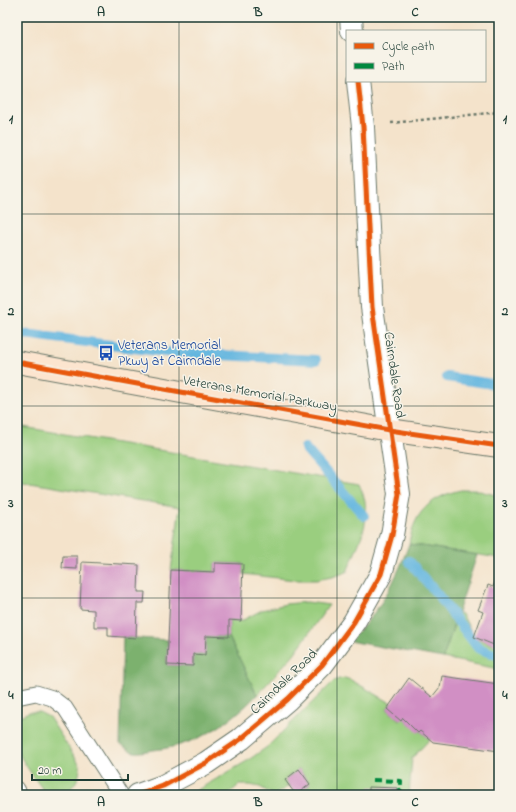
<svg xmlns="http://www.w3.org/2000/svg" width="516" height="812" font-family="'Indie Flower',sans-serif">
	<style>
		.green { fill: #9ace7f; stroke: #5c865a }
		.forest { fill: #7bb16e; stroke: #4d7751 }
		.lines { fill: none; stroke-linecap: round; stroke-linejoin: round }
		.stream { stroke: #64b6df; stroke-width: 10 }
		.building { fill: #d18fc4 }
		.service-casing { stroke: #6a7769; stroke-width: 17 }
		.minor-casing { stroke: #6a7769; stroke-width: 24 }
		.secondary-casing { stroke: #6a7769; stroke-width: 24 }
		.path { stroke: #6a7769; stroke-width: 2.5; stroke-dasharray: 3 3; stroke-linecap: butt }
		.service { stroke: #fff; stroke-width: 15 }
		.minor { stroke: #fff; stroke-width: 22 }
		.secondary { stroke: #fce5cf; stroke-width: 22 }
		.quiet { stroke: #00873e; stroke-width: 4; stroke-dasharray: 8 4; stroke-linecap: butt }
		.cycleway-casing { stroke: #f7f3e8; stroke-width: 8 }
		.cycleway { stroke: #e8590c; stroke-width: 5 }
		.grid { fill: none; stroke: #1f3d34; stroke-width: 1; stroke-opacity: 0.55 }
		.labels { text-anchor: middle; dominant-baseline: central; stroke-width: 3; stroke-linejoin: round; paint-order: stroke }
		.transit-label { font-size: 14px; fill: #164399; stroke: #f7f3e8; text-anchor: start }
		.street-label { font-size: 14px; fill: #1f3d34; stroke: #f7f3e8 }
		.neatline { fill: none; stroke: #1f3d34; stroke-width: 1.5 }
		.grid-label { font-size: 13px; text-anchor: middle; font-weight: bold; fill: #1f3d34 }
	</style>
	<rect width="100%" height="100%" fill="#f7f3e8"/>
	<filter id="ink" filterUnits="userSpaceOnUse"><feTurbulence type="fractalNoise" baseFrequency=".025" numOctaves="2"/><feDisplacementMap in="SourceGraphic" scale="8" xChannelSelector="R" yChannelSelector="G"/><feConvolveMatrix kernelMatrix="1 2 1 2 8 2 1 2 1" color-interpolation-filters="sRGB"/></filter>
	<filter id="wash" filterUnits="userSpaceOnUse"><feTurbulence type="fractalNoise" baseFrequency=".012" numOctaves="4" result="noise"/><feDisplacementMap in="SourceGraphic" scale="16" xChannelSelector="R" yChannelSelector="G"/><feGaussianBlur stdDeviation="0.9" result="paint"/><feColorMatrix in="noise" values="0 0 0 0 0 0 0 0 0 0 0 0 0 0 0 0 0 1.4 0 .05"/><feComposite in="paint" operator="in"/></filter>
	<g filter="url(#wash)">
		<rect width="100%" height="100%" fill="#f4e3cb"/>
		<g class="green">
			<path d="M 17,426 L 359,484 C 363,493 366,502 366,512 C 367,530 354,554 347,572 L 332,577 L 316,580 L 295,580 L 243,574 L 243,564 L 215,563 L 215,572 L 171,570 L 180,507 L 17,481 Z"/>
			<path d="M 461,490 L 476,490 L 499,496 L 499,558 L 409,544 C 414,512 430,497 461,490 Z"/>
			<path d="M 307,602 L 329,605 L 294,654 L 257,695 L 229,637 L 229,620 L 241,621 L 262,610 L 286,604 Z"/>
			<path d="M 458,613 L 462,614 L 474,637 L 499,647 L 499,669 L 443,658 Z"/>
			<path d="M 345,678 L 351,680 L 391,703 L 387,709 L 400,721 L 403,718 L 418,732 L 420,731 L 430,739 L 412,758 L 409,795 L 296,795 L 310,784 L 299,769 L 285,780 L 289,786 L 274,795 L 260,787 L 250,785 L 239,785 L 227,795 L 189,795 L 247,761 L 267,747 L 334,681 L 339,679 Z"/>
			<path d="M 29,712 L 39,712 L 49,717 L 80,765 C 81,785 63,801 44,790 C 41,789 18,754 17,750 C 15,740 17,729 17,719 L 20,716 Z"/>
		</g>
		<g class="forest">
			<path d="M 409,544 L 477,555 L 443,658 L 349,641 C 356,634 364,627 370,618 C 388,596 399,571 409,544 Z"/>
			<path d="M 206,636 L 229,637 L 257,695 C 229,724 194,747 152,750 C 147,751 139,753 134,752 C 129,751 124,746 120,744 L 123,637 L 168,640 L 167,665 L 193,666 L 193,654 L 205,655 Z"/>
		</g>
		<g class="lines">
			<g class="stream">
				<path d="M 17,333 L 165,352 L 316,360"/>
				<path d="M 447,377 L 499,385"/>
				<path d="M 305,448 L 364,516"/>
				<path d="M 409,561 L 438,595 L 478,648 L 499,656"/>
			</g>
		</g>
		<g id="blocks">
			<g class="building">
				<path d="M 63,556 L 77,556 L 77,569 L 62,568 Z"/>
				<path d="M 82,562 L 139,565 L 138,592 L 145,592 L 144,603 L 137,603 L 136,638 L 108,636 L 108,627 L 94,627 L 94,610 L 80,609 Z"/>
				<path d="M 215,563 L 243,564 L 241,621 L 229,620 L 229,637 L 206,636 L 205,655 L 193,654 L 193,666 L 167,665 L 171,570 L 215,572 Z"/>
				<path d="M 499,572 L 499,647 L 474,637 L 483,612 L 478,610 L 488,585 L 493,587 Z"/>
				<path d="M 442,676 L 499,684 L 499,751 L 433,742 L 420,731 L 418,733 L 403,718 L 401,721 L 387,709 L 409,678 L 432,697 L 440,687 Z"/>
				<path d="M 299,769 L 310,784 L 296,795 L 285,780 Z"/>
				<path d="M 369,787 L 398,788 L 398,795 L 369,795 Z"/>
			</g>
		</g>
	</g>
	<g filter="url(#ink)">
		<use href="#blocks" fill-opacity="0" stroke="#6a7769" stroke-width="1"/>
		<g class="lines">
			<g class="service-casing">
				<g id="service">
					<path d="M 17,697 L 36,693 L 52,698 L 65,708 L 121,795"/>
					<path d="M 17,789 L 20,795"/>
				</g>
			</g>
			<g class="minor-casing">
				<g id="minor">
					<path d="M 351,17 L 352,31"/>
					<path d="M 138,795 L 163,786 L 206,763 L 241,739 L 288,699 L 322,665 L 354,622 L 381,574 L 392,535 L 399,494 L 372,307 L 363,127 L 358,81"/>
				</g>
			</g>
			<g class="secondary-casing">
				<path id="secondary" d="M 17,362 L 389,430 L 499,446"/>
			</g>
			<path class="path" d="M 391,123 L 499,112"/>
			<use href="#service" class="service"/>
			<use href="#minor" class="minor"/>
			<use href="#secondary" class="secondary"/>
			<path class="quiet" d="M 373,780 L 401,781 L 400,795"/>
			<g class="cycleway-casing">
				<g id="cycleway">
					<path d="M 17,362 L 389,430 L 499,446"/>
					<path d="M 138,795 L 163,786 L 206,763 L 241,739 L 288,699 L 322,665 L 354,622 L 381,574 L 392,535 L 399,494 L 372,307 L 363,127 L 358,81"/>
				</g>
			</g>
			<use href="#cycleway" class="cycleway"/>
		</g>
	</g>
	<path class="grid" d="M 179,17 L 179,795M 337,17 L 337,795M 17,214 L 499,214M 17,406 L 499,406M 17,598 L 499,598"/>
	<defs>
		<g id="bus-bare" transform="scale(1.2)"><path d="M-5-6H5V4H4V6H2V4H-2V6H-4V4H-5ZM-3.5-4V0h7V-4ZM-3.5 1.2v1.5H-2V1.2ZM2 1.2v1.5H3.5V1.2Z" fill="#1a4fb4" stroke="#f7f3e8" stroke-width="2.5" paint-order="stroke"/></g>
	</defs>
	<g fill-rule="evenodd">
		<use href="#bus-bare" x="106" y="353"/>
	</g>
	<g class="labels">
		<g class="transit-label">
			<text x="118" y="345">Veterans Memorial<tspan x="118" dy="16">Pkwy at Cairndale</tspan></text>
		</g>
		<g class="street-label">
			<text transform="translate(394 375) rotate(82)">Cairndale Road</text>
			<text transform="translate(260 394) rotate(10)">Veterans Memorial Parkway</text>
			<text transform="translate(284 682) rotate(-44)">Cairndale Road</text>
		</g>
	</g>
	<rect width="516" height="812" fill="none" stroke="#f7f3e8" stroke-width="44"/>
	<rect x="346" y="30" width="140" height="52" fill="#f7f3e8" stroke="#a1aaa0"/>
	<rect x="354" y="43" width="20" height="6" fill="#e8590c" stroke="#a1aaa0"/>
	<text x="382" y="50" font-size="12" fill="#1f3d34">Cycle path</text>
	<rect x="354" y="63" width="20" height="6" fill="#00873e" stroke="#a1aaa0"/>
	<text x="382" y="70" font-size="12" fill="#1f3d34">Path</text>
	<path d="M32 774v6h96v-6" fill="none" stroke="#1f3d34" stroke-width="2"/>
	<text x="38" y="774" font-size="12" fill="#1f3d34" stroke="#f7f3e8" stroke-width="3" paint-order="stroke">20 m</text>
	<rect x="22" y="22" width="472" height="768" class="neatline"/>
	<g class="grid-label">
		<text x="101" y="16">A</text>
		<text x="258" y="16">B</text>
		<text x="415" y="16">C</text>
		<text x="11" y="123">1</text>
		<text x="505" y="123">1</text>
		<text x="11" y="315">2</text>
		<text x="505" y="315">2</text>
		<text x="11" y="507">3</text>
		<text x="505" y="507">3</text>
		<text x="11" y="699">4</text>
		<text x="505" y="699">4</text>
		<text x="101" y="806">A</text>
		<text x="258" y="806">B</text>
		<text x="415" y="806">C</text>
	</g>
</svg>
